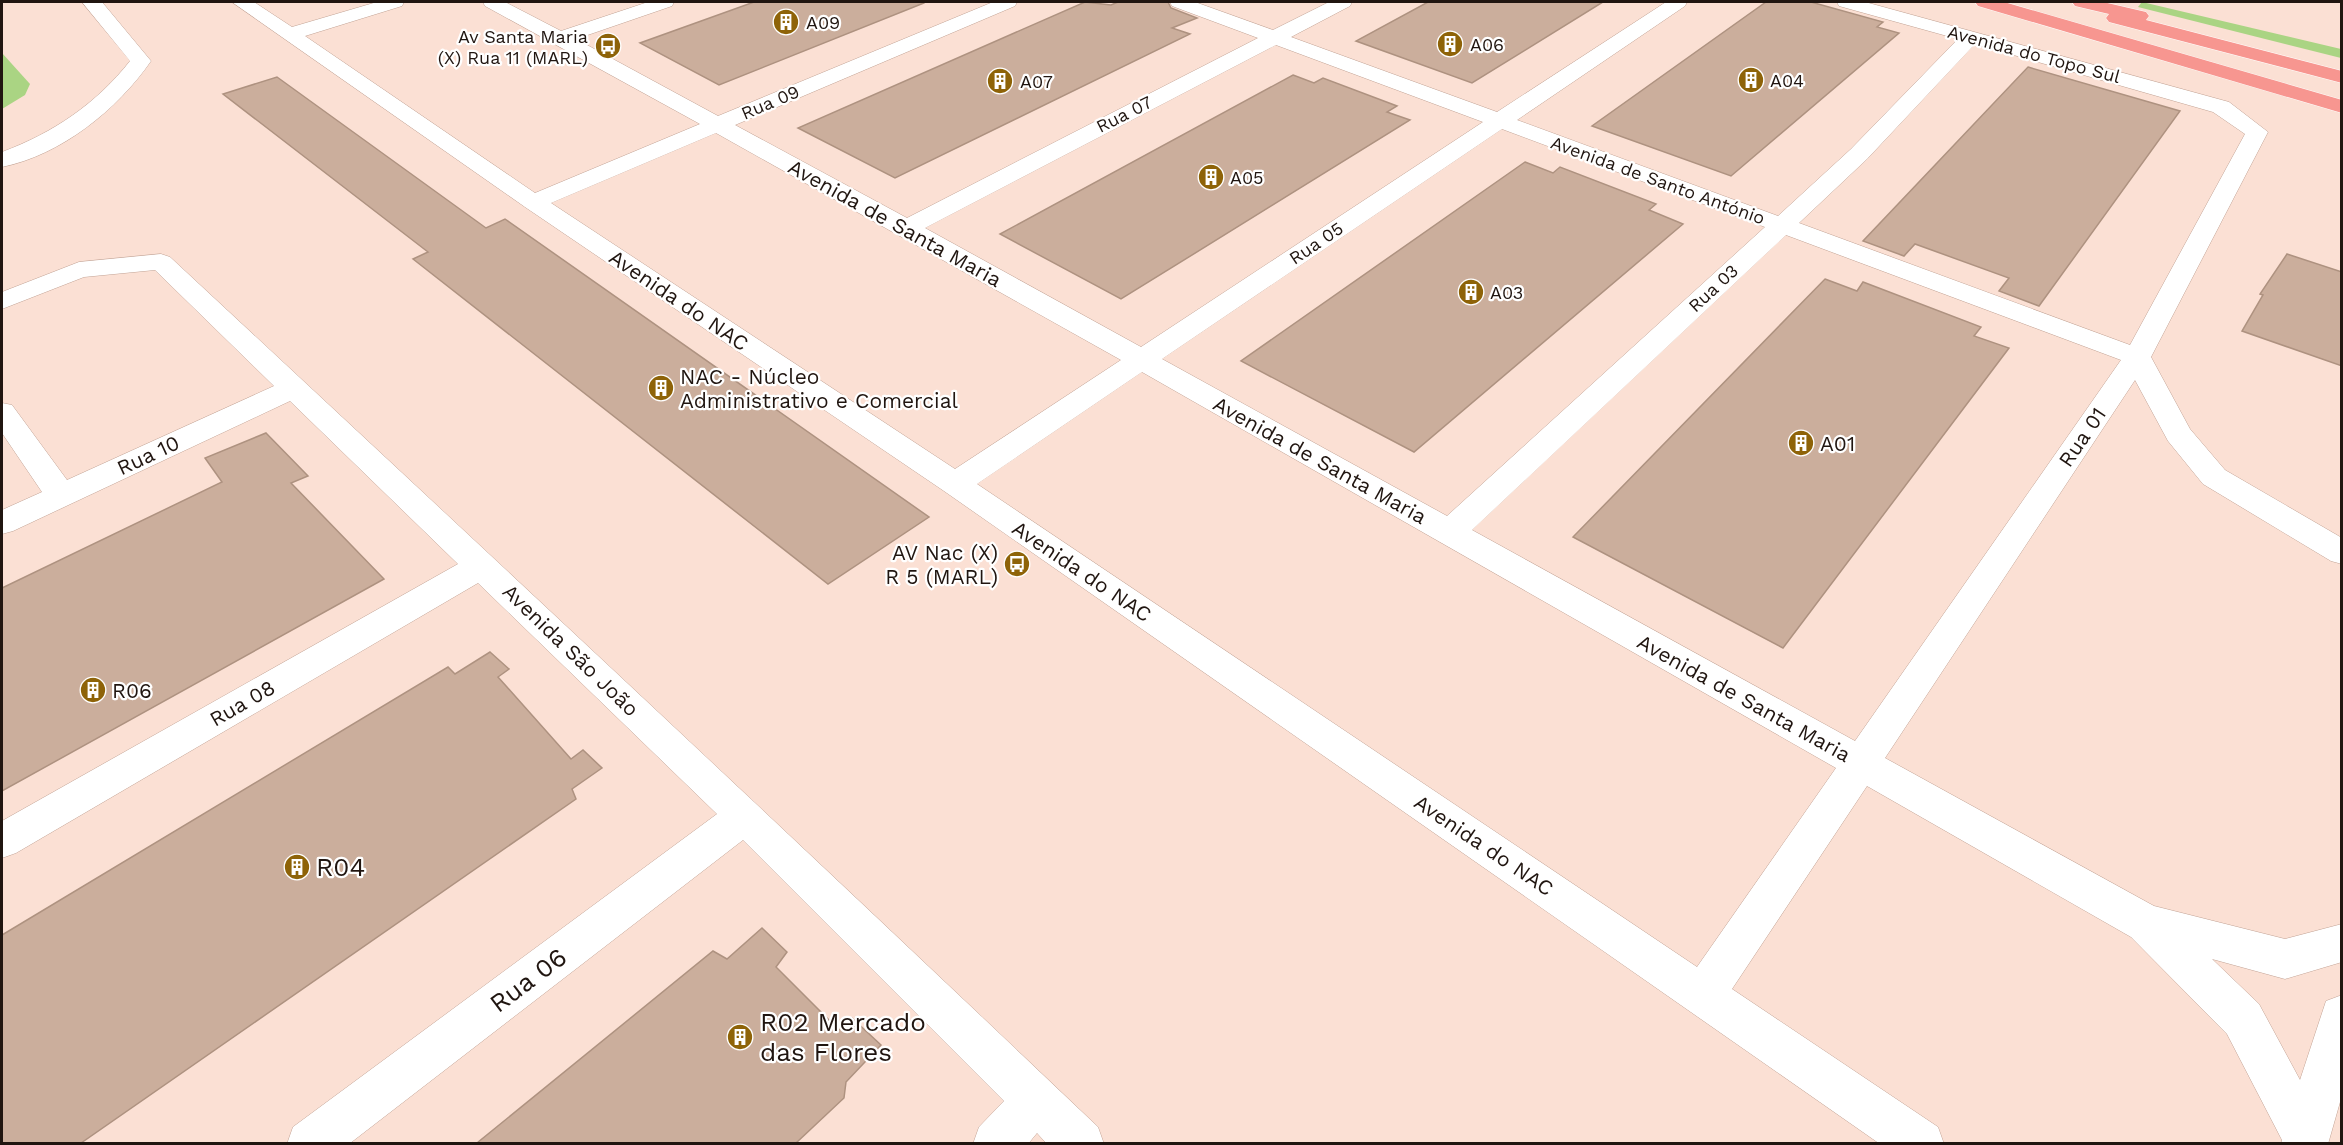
<svg xmlns="http://www.w3.org/2000/svg" width="2343" height="1145" font-family="'Work Sans',sans-serif">
	<style>
		.green { fill: #aad483 }
		.building { fill: #cbae9c; stroke: #ae9280; stroke-width: 1.5 }
		.lines { fill: none; stroke-linecap: round; stroke-linejoin: round }
		.minor-casing { stroke: #c2a395; stroke-width: 1 }
		.highway-casing { stroke: #fff; stroke-width: 1 }
		.minor { fill: #fff; fill-rule: evenodd }
		.highway { fill: #f79690; fill-rule: evenodd }
		.labels { text-anchor: middle; dominant-baseline: central; stroke-width: 4.5; stroke-linejoin: round; paint-order: stroke }
		.far-poi-label { font-size: 18px; fill: #201510; stroke: #fff; text-anchor: start }
		.far-street-label { font-size: 18px; fill: #201510; stroke: #fff }
		.street-label { font-size: 21px; fill: #201510; stroke: #fff }
		.poi-label { font-size: 21px; fill: #201510; stroke: #fff; text-anchor: start }
		.near-poi-label { font-size: 26px; fill: #201510; stroke: #fff; text-anchor: start }
		.near-street-label { font-size: 26px; fill: #201510; stroke: #fff }
	</style>
	<rect width="100%" height="100%" fill="#fbe0d4"/>
	<g class="green">
		<path d="M 2142,2 L 2341,49 L 2341,58 L 2138,7 Z"/>
		<path d="M 2,53 L 30,84 L 25,95 L 2,109 Z"/>
	</g>
	<g class="building">
		<path d="M 754,2 L 924,2 L 924,3 L 719,85 L 640,43 Z"/>
		<path d="M 1085,2 L 1111,5 L 1118,2 L 1168,2 L 1171,8 L 1197,18 L 1172,28 L 1190,34 L 895,178 L 798,128 Z"/>
		<path d="M 1428,2 L 1603,2 L 1472,83 L 1356,41 Z"/>
		<path d="M 1766,2 L 1811,2 L 1883,22 L 1877,27 L 1899,33 L 1731,176 L 1592,126 Z"/>
		<path d="M 2028,67 L 2180,111 L 2039,306 L 1999,291 L 2009,278 L 1915,244 L 1904,256 L 1863,241 Z"/>
		<path d="M 1293,75 L 1314,83 L 1323,78 L 1397,106 L 1387,112 L 1410,120 L 1121,299 L 1000,234 Z"/>
		<path d="M 277,77 L 486,228 L 505,219 L 929,517 L 828,584 L 413,259 L 428,252 L 223,94 Z"/>
		<path d="M 1525,162 L 1553,173 L 1560,167 L 1656,204 L 1649,210 L 1683,224 L 1414,452 L 1241,361 Z"/>
		<path d="M 2287,254 L 2342,272 L 2342,366 L 2242,331 L 2263,295 L 2260,294 Z"/>
		<path d="M 1825,279 L 1857,291 L 1863,282 L 1981,327 L 1974,336 L 2009,348 L 1783,648 L 1573,537 Z"/>
		<path d="M 266,433 L 308,476 L 291,483 L 384,579 L 2,791 L 2,588 L 222,482 L 205,458 Z"/>
		<path d="M 490,652 L 509,669 L 498,677 L 571,759 L 583,750 L 602,768 L 572,789 L 576,799 L 81,1143 L 2,1143 L 2,935 L 448,667 L 455,674 Z"/>
		<path d="M 762,928 L 787,952 L 776,967 L 839,1030 L 852,1018 L 881,1045 L 846,1082 L 844,1098 L 796,1143 L 477,1143 L 713,951 L 727,959 Z"/>
	</g>
	<g class="lines">
		<g class="minor-casing">
			<g id="minor">
				<path d="M 82,2 L 102,2 L 151,61 C 117,110 61,155 2,167 L 2,152 C 53,133 96,104 130,61 Z"/>
				<path d="M 232,2 L 254,2 L 292,27 L 377,2 L 404,2 L 402,6 L 305,36 L 535,193 L 700,124 L 485,6 L 483,2 L 505,2 L 561,31 L 648,2 L 674,2 L 672,6 L 576,39 L 718,116 L 993,2 L 1017,2 L 1015,6 L 735,125 L 907,218 L 1258,38 L 1172,6 L 1170,2 L 1195,2 L 1273,30 L 1329,2 L 1352,2 L 1350,6 L 1291,37 L 1497,112 L 1666,2 L 1687,2 L 1685,6 L 1517,120 L 1778,216 L 1851,149 L 1958,39 L 1839,6 L 1837,2 L 1865,2 L 2229,102 L 2268,132 L 2151,357 L 2190,429 L 2225,470 L 2342,538 L 2342,564 L 2331,561 L 2203,484 L 2168,441 L 2135,380 L 1885,758 L 2154,906 L 2285,939 L 2342,924 L 2342,962 L 2285,979 L 2212,959 L 2259,1004 L 2300,1080 L 2326,1001 L 2342,995 L 2342,1095 L 2328,1144 L 2281,1144 L 2282,1140 L 2227,1034 L 2131,937 L 1867,786 L 1732,989 L 1938,1127 L 1944,1144 L 1880,1144 L 944,491 L 525,207 ZM 1975,44 L 2213,112 L 2245,134 L 2130,345 L 1799,223 L 1867,159 ZM 1276,45 L 1483,122 L 1141,347 L 925,228 ZM 1502,129 L 1765,227 L 1447,516 L 1162,359 ZM 716,133 L 1121,360 L 955,469 L 551,203 ZM 1786,235 L 2121,360 L 1855,741 L 1472,530 ZM 1142,372 L 1836,768 L 1697,967 L 977,484 Z"/>
				<path d="M 161,254 L 170,257 C 480,545 791,835 1098,1127 L 1104,1144 L 1047,1144 L 1037,1133 L 1028,1144 L 973,1144 L 979,1127 L 1004,1101 L 743,840 L 349,1144 L 287,1144 L 293,1127 L 717,814 L 478,583 L 16,853 L 2,858 L 2,821 L 458,564 L 290,401 L 13,531 L 2,534 L 2,510 L 42,492 L 2,433 L 2,403 L 12,405 L 67,480 L 274,386 L 155,270 L 84,277 L 2,309 L 2,292 L 79,262 Z"/>
			</g>
		</g>
		<g class="highway-casing">
			<g id="highway">
				<path d="M 1975,2 L 2004,2 L 2342,100 L 2342,113 L 1978,6 Z"/>
				<path d="M 2072,2 L 2103,2 L 2146,12 L 2149,16 L 2146,20 L 2342,71 L 2342,83 L 2109,22 L 2106,18 L 2109,14 L 2075,6 Z"/>
			</g>
		</g>
		<use href="#minor" class="minor"/>
		<use href="#highway" class="highway"/>
	</g>
	<defs>
		<g id="building-disc" transform="scale(1.35)"><circle r="9.5" fill="#8e6308" stroke="#fff"/><path d="M-4-6H4V6H1V3H-1V6H-4ZM-2.5-4.3h1.7v1.8h-1.7ZM.8-4.3h1.7v1.8H.8ZM-2.5-1h1.7V.8h-1.7ZM.8-1h1.7V.8H.8Z" fill="#fff"/></g>
		<g id="bus-disc" transform="scale(1.35)"><circle r="9.5" fill="#8e6308" stroke="#fff"/><path d="M-5-6H5V4H4V6H2V4H-2V6H-4V4H-5ZM-3.5-4V0h7V-4ZM-3.5 1.2v1.5H-2V1.2ZM2 1.2v1.5H3.5V1.2Z" fill="#fff"/></g>
	</defs>
	<g fill-rule="evenodd">
		<use href="#building-disc" x="786" y="22"/>
		<use href="#building-disc" x="1450" y="44"/>
		<use href="#bus-disc" x="608" y="46"/>
		<use href="#building-disc" x="1751" y="80"/>
		<use href="#building-disc" x="1000" y="81"/>
		<use href="#building-disc" x="1211" y="177"/>
		<use href="#building-disc" x="1471" y="292"/>
		<use href="#building-disc" x="661" y="388"/>
		<use href="#building-disc" x="1801" y="443"/>
		<use href="#bus-disc" x="1017" y="564"/>
		<use href="#building-disc" x="93" y="690"/>
		<use href="#building-disc" x="297" y="867"/>
		<use href="#building-disc" x="740" y="1037"/>
	</g>
	<g class="labels">
		<g class="far-poi-label">
			<text x="806" y="22">A09</text>
			<text x="588" y="36" text-anchor="end">Av Santa Maria<tspan x="588" dy="21">(X) Rua 11 (MARL)</tspan></text>
			<text x="1470" y="44">A06</text>
			<text x="1770" y="80">A04</text>
			<text x="1020" y="81">A07</text>
			<text x="1230" y="177">A05</text>
			<text x="1490" y="292">A03</text>
		</g>
		<g class="far-street-label">
			<text transform="translate(2034 54) rotate(15)">Avenida do Topo Sul</text>
			<text transform="translate(770 102) rotate(-23)">Rua 09</text>
			<text transform="translate(1124 114) rotate(-27)">Rua 07</text>
			<text transform="translate(1658 180) rotate(20)">Avenida de Santo António</text>
			<text transform="translate(1316 243) rotate(-34)">Rua 05</text>
			<text transform="translate(1713 288) rotate(-43)">Rua 03</text>
		</g>
		<g class="street-label">
			<text transform="translate(895 223) rotate(29)">Avenida de Santa Maria</text>
			<text transform="translate(679 300) rotate(34)">Avenida do NAC</text>
			<text transform="translate(2082 437) rotate(-56)">Rua 01</text>
			<text transform="translate(148 455) rotate(-25)">Rua 10</text>
			<text transform="translate(1320 460) rotate(29)">Avenida de Santa Maria</text>
			<text transform="translate(1082 571) rotate(34)">Avenida do NAC</text>
			<text transform="translate(571 650) rotate(44)">Avenida São João</text>
			<text transform="translate(1744 698) rotate(29)">Avenida de Santa Maria</text>
			<text transform="translate(242 703) rotate(-30)">Rua 08</text>
			<text transform="translate(1484 845) rotate(34)">Avenida do NAC</text>
		</g>
		<g class="poi-label">
			<text x="680" y="376">NAC - Núcleo<tspan x="680" dy="24">Administrativo e Comercial</tspan></text>
			<text x="1820" y="443">A01</text>
			<text x="998" y="552" text-anchor="end">AV Nac (X)<tspan x="998" dy="24">R 5 (MARL)</tspan></text>
			<text x="112" y="690">R06</text>
		</g>
		<g class="near-poi-label">
			<text x="316" y="867">R04</text>
			<text x="760" y="1022">R02 Mercado<tspan x="760" dy="30">das Flores</tspan></text>
		</g>
		<g class="near-street-label">
			<text transform="translate(528 980) rotate(-37)">Rua 06</text>
		</g>
	</g>
	<rect width="2343" height="1145" fill="none" stroke="#201510" stroke-width="6"/>
</svg>
